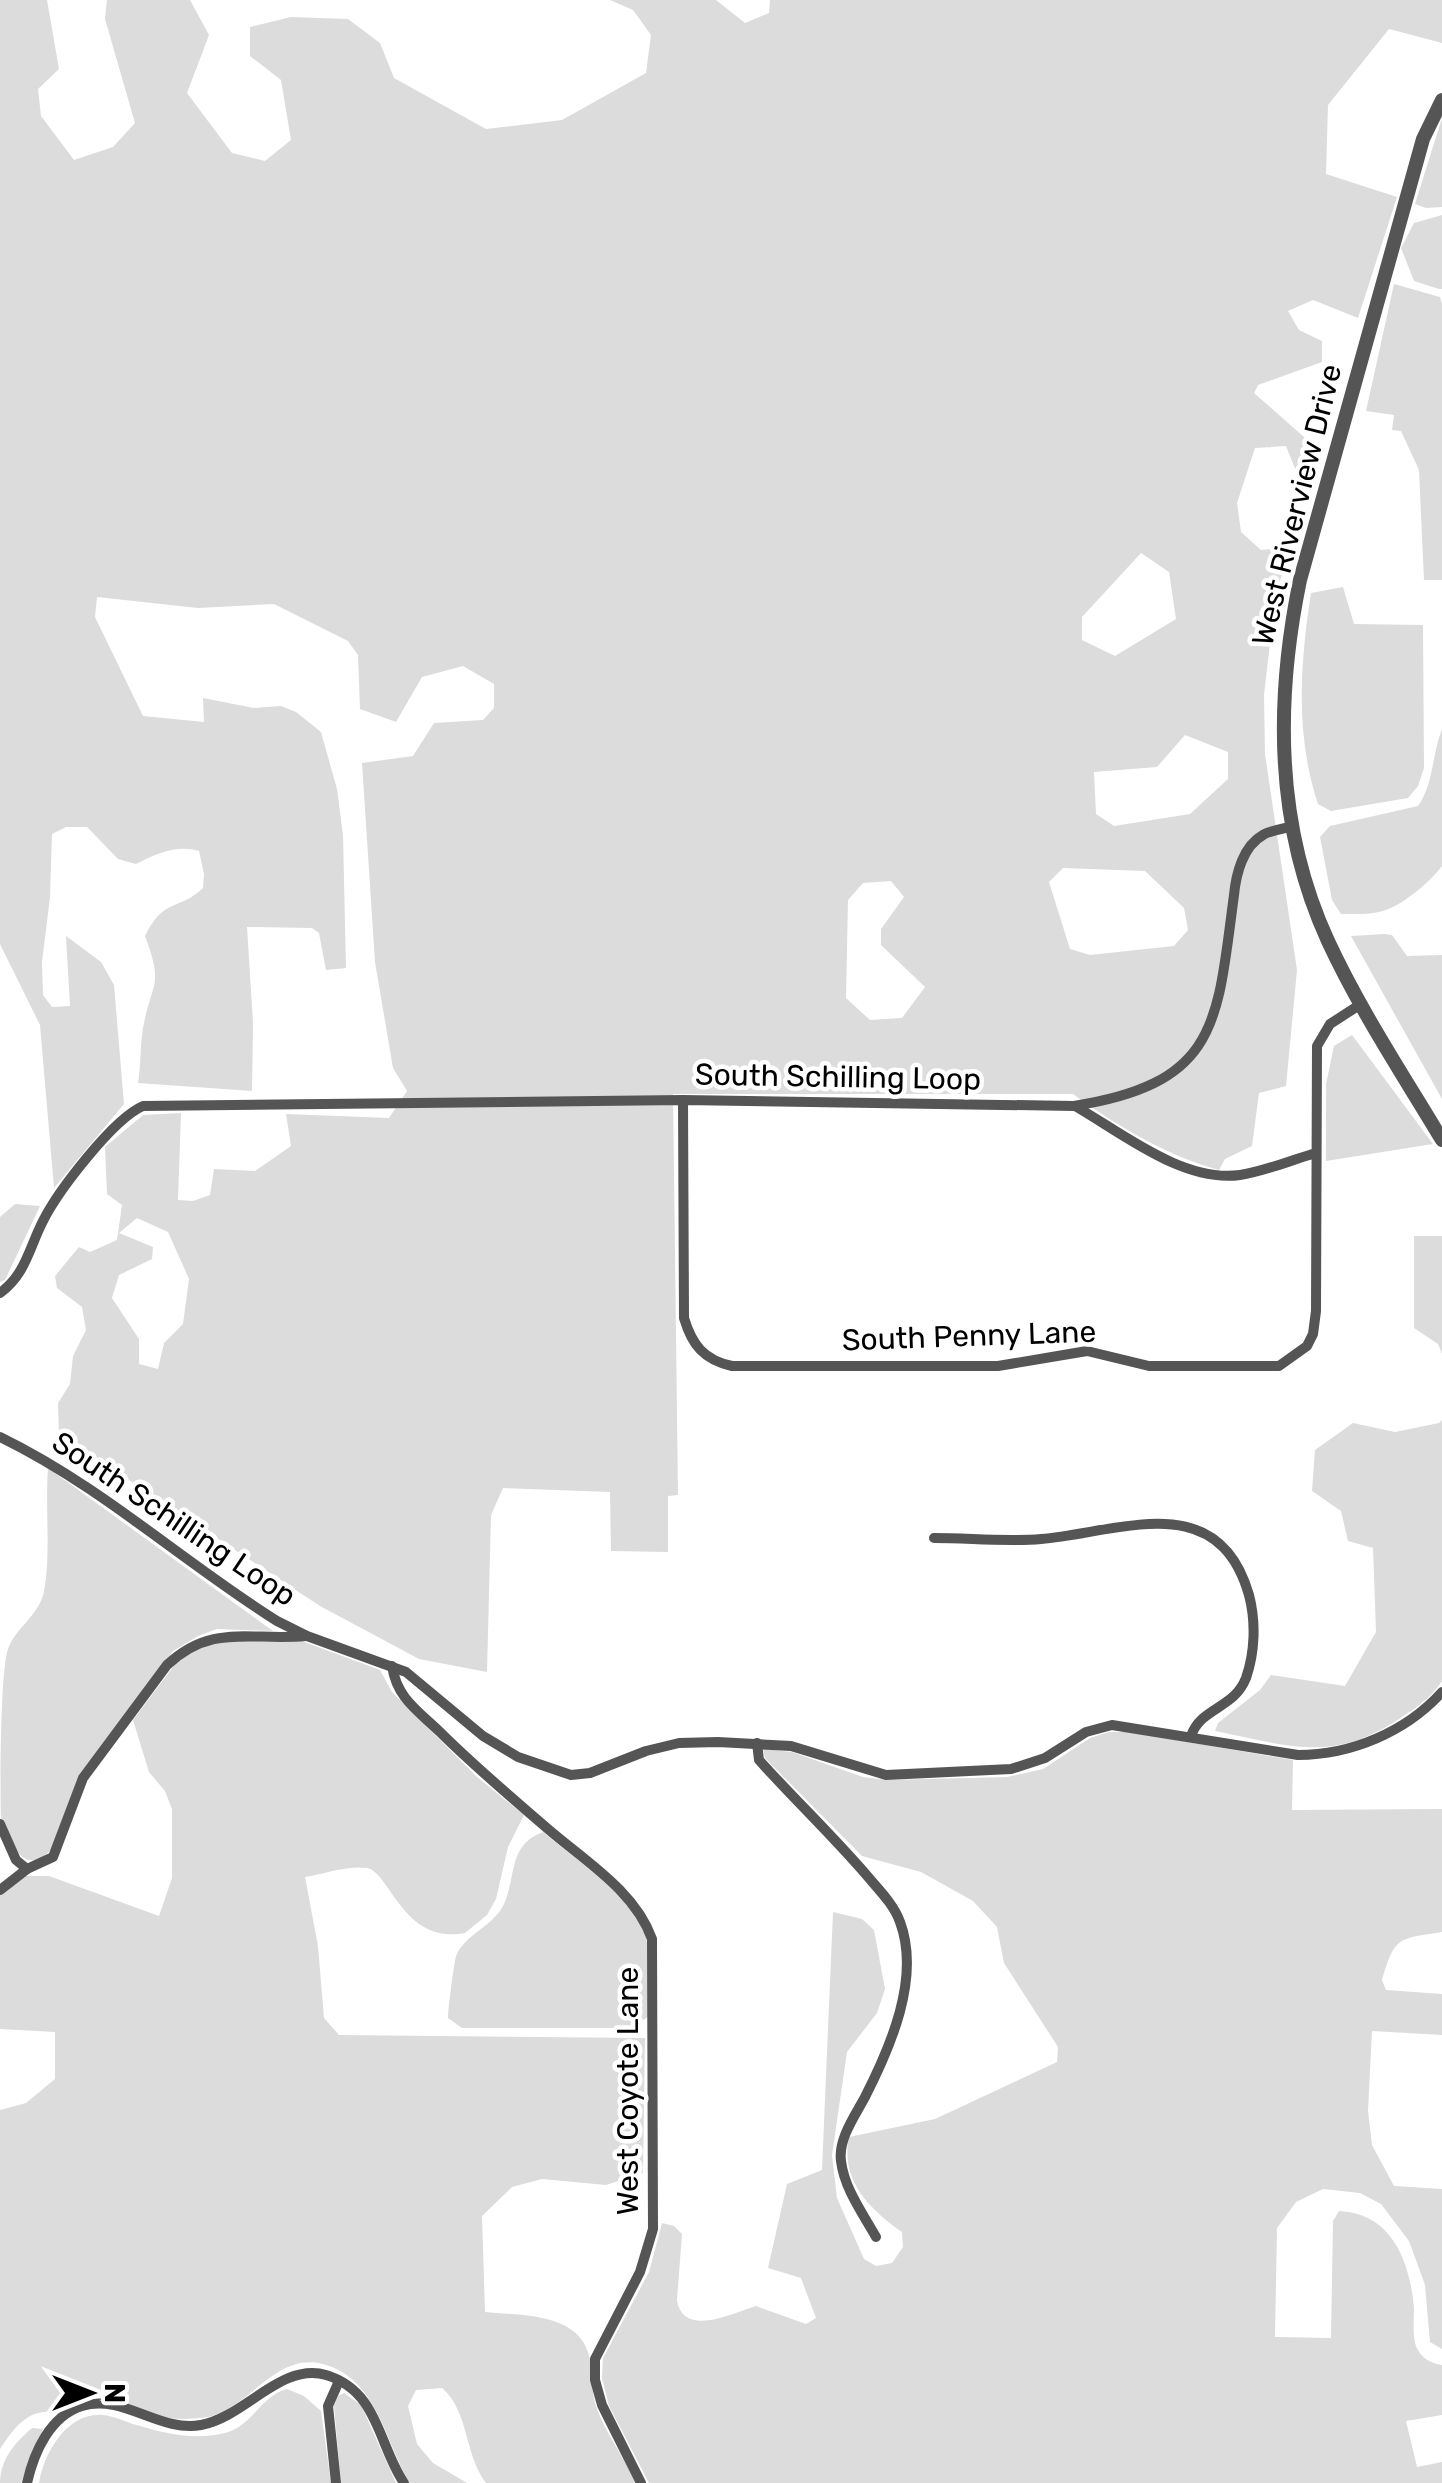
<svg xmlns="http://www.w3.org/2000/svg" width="1442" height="2483" font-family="Rubik,sans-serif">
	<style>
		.green { fill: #dcdcdc; fill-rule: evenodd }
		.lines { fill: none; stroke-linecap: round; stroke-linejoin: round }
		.minor { stroke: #555; stroke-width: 10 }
		.tertiary { stroke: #555; stroke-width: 14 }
		.labels { text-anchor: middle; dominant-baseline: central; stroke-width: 9; stroke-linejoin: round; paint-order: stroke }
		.street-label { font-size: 30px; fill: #000; stroke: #fff }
	</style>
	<rect width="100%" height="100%" fill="#fff"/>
	<g class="green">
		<path d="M 0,0 L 47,0 L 59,69 L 38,89 L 41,116 L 74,160 L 113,147 L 135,123 L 105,19 L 107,0 L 190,0 L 209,35 L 187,93 L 232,153 L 265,161 L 291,140 L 281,80 L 250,56 L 250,27 L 291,17 L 348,19 L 380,43 L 394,78 L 486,129 L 562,120 L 646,73 L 651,35 L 633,10 L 610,0 L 716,0 L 745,23 L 769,13 L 770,0 L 1442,0 L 1442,43 L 1389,29 L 1328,105 L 1326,174 L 1397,197 L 1358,318 L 1313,300 L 1288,311 L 1299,330 L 1322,341 L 1322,362 L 1258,385 L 1254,393 L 1321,452 L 1314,470 L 1296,471 L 1286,446 L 1255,448 L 1237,503 L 1241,532 L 1261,550 L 1284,548 L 1289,555 L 1276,592 L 1264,695 L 1265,754 L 1297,970 L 1286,1086 L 1259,1093 L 1252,1146 L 1225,1159 L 1219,1170 C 1165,1155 1119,1127 1073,1094 L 673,1094 L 678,1495 L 668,1496 L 668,1552 L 611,1551 L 610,1492 L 503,1488 L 491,1515 L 487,1672 L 419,1659 L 320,1606 L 59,1434 L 58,1403 L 70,1384 L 73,1356 L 86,1330 L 82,1307 L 57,1288 L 55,1276 L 79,1247 L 90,1252 L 117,1240 L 122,1205 L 107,1194 L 105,1147 L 143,1115 L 181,1113 L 178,1200 L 193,1201 L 210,1195 L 214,1169 L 255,1171 L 291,1146 L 286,1114 L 389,1118 L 407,1091 L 393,1068 L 375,962 L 362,763 L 413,756 L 434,723 L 483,720 L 494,708 L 494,684 L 463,666 L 422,677 L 396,722 L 360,709 L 358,655 L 348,641 L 274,604 L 198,608 L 97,597 L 95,617 L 143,716 L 204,722 L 203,698 L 254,708 L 281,706 L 296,712 L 321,732 L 337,789 L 343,835 L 346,968 L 326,970 L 319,933 L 312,928 L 247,927 L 253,1023 L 252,1091 L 138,1083 C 141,1065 140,1046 143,1028 C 152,980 164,987 145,936 C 164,897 179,911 203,888 L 204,874 L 199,851 C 178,844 155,854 136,864 L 118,859 L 87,827 L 66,827 L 52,834 L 50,897 L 42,962 L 43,995 L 52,1007 L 70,1006 L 66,936 L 101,962 L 114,985 L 124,1104 L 54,1188 L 40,1025 L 0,944 ZM 1141,553 L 1169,572 L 1176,619 L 1115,656 L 1082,640 L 1082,617 ZM 1185,735 L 1228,752 L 1228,779 L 1190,814 L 1114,826 L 1096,814 L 1094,772 L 1157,767 ZM 1063,868 L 1145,871 L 1184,908 L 1188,930 L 1174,946 L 1090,955 L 1070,949 L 1049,882 ZM 891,881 L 904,897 L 881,929 L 881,945 L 925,987 L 902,1018 L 870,1020 L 846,998 L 848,900 L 863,883 ZM 137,1218 L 168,1232 L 189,1279 L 183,1324 L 164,1343 L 158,1369 L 139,1364 L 139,1339 L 112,1298 L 119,1275 L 152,1259 L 153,1247 L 119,1233 Z"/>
		<path d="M 1442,118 L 1442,207 L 1426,208 L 1415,204 Z"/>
		<path d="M 1442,215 L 1442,289 L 1439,289 L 1414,281 L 1401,248 L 1414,223 Z"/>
		<path d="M 1394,284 L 1440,297 L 1442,304 L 1442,580 L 1424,580 L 1419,470 L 1401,431 L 1392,430 L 1394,415 L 1366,411 Z"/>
		<path d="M 1343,587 L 1354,624 L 1423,625 L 1424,768 L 1418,786 L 1408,798 L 1331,811 L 1318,804 C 1295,735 1300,664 1311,593 Z"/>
		<path d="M 1442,729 L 1442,866 C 1430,882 1403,905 1383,911 C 1370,915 1355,914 1341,914 L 1332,900 L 1320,837 L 1330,826 L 1418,806 C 1434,783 1432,754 1442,729 Z"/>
		<path d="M 1385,934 L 1392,935 L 1407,956 L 1442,955 L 1442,1099 L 1351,936 Z"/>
		<path d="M 1352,1035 L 1433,1144 L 1326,1161 L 1326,1084 L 1334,1046 Z"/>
		<path d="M 15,1204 L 40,1206 L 5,1280 L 0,1282 L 0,1217 Z"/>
		<path d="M 1414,1236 L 1442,1236 L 1442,1354 L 1438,1344 L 1414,1328 Z"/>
		<path d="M 1442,1420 L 1442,1681 C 1431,1698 1418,1706 1402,1717 C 1333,1764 1290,1746 1215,1731 L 1218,1723 L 1260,1690 L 1271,1675 L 1345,1686 L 1376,1632 L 1373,1548 L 1348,1541 L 1341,1511 L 1312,1491 L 1315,1450 L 1353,1423 L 1395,1432 L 1439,1423 Z"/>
		<path d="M 48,1468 L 273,1631 L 217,1629 L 198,1636 L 173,1651 L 78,1778 L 54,1845 C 49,1853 40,1862 29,1860 C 14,1856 6,1830 1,1817 C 0,1797 0,1672 8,1649 C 15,1628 40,1615 44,1591 C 51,1555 45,1506 48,1468 Z"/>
		<path d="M 231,1640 L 302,1641 L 380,1670 L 392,1692 L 476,1776 L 524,1815 L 508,1847 L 496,1899 L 487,1915 L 465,1933 C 403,1945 390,1872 367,1868 C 349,1865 323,1874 305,1877 L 318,1946 L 324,2018 L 339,2035 L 645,2038 L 643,2173 L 606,2185 L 542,2179 L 512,2187 L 482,2216 L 485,2312 C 522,2316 582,2312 590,2360 C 593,2375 591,2390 596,2406 C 605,2433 624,2456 635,2483 L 486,2483 C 464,2454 469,2411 442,2388 L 416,2390 L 408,2406 L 417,2444 L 433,2463 L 467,2483 L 410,2483 C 385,2442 377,2378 323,2364 C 275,2352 249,2409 208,2417 C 194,2419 175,2420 162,2417 C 113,2407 107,2377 56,2413 C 30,2406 13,2429 0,2449 L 0,2110 L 26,2103 L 55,2079 L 55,2032 L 0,2029 L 0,1894 L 25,1876 L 49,1876 L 159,1916 L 172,1878 L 172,1809 L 165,1791 L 149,1772 L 133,1720 L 176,1663 L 195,1647 Z"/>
		<path d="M 1109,1732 L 1130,1732 L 1293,1760 L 1292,1810 L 1442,1809 L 1442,1932 C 1398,1939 1395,1936 1382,1980 L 1386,1990 L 1442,1994 L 1442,2035 L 1372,2031 L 1368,2111 L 1372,2145 L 1394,2186 L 1442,2189 L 1442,2349 L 1430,2342 L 1425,2285 L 1409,2241 L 1381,2204 L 1360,2193 L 1323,2189 L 1296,2202 L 1277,2228 L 1275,2337 L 1331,2338 L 1333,2221 L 1339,2211 C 1392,2213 1410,2262 1414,2308 C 1414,2319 1412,2338 1417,2348 C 1421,2358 1432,2364 1442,2365 L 1442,2415 L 1406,2421 L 1417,2467 L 1442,2462 L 1442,2483 L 649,2483 L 609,2406 L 602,2378 L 603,2358 L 649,2272 L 662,2223 L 674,2226 L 682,2234 L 677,2300 C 683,2339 735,2312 756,2306 L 806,2324 L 816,2318 L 801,2278 L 768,2268 L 787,2184 L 822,2170 L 833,1912 L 862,1919 L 874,1930 L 885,1989 L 877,2013 L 847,2052 L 832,2155 L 837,2198 L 864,2259 L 876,2266 L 892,2263 L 903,2247 L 902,2232 C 869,2209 840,2180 849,2137 L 935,2119 L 1057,2062 L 1058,2047 L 1004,1963 L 997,1927 L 973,1901 L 921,1872 L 862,1856 L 765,1758 L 763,1749 L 792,1752 L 863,1777 L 887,1780 L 1007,1777 L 1043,1769 L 1090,1738 Z"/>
		<path d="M 543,1832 C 574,1859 635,1898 646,1938 C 652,1963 648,1991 648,2017 L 630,2028 L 462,2028 L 448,2018 C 448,2009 454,1963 456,1956 C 465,1934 494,1926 504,1904 C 517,1874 508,1845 543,1832 Z"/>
		<path d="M 287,2389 L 304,2396 L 321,2411 L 331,2483 L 39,2483 C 44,2453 67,2412 103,2415 C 113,2416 124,2421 133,2424 C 163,2433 193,2441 225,2433 C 252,2426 262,2395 287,2389 Z"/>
		<path d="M 344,2393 L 361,2405 L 396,2483 L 341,2483 L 334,2406 L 338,2396 Z"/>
		<path d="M 32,2428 L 43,2429 L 21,2483 L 0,2483 C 0,2459 15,2443 32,2428 Z"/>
	</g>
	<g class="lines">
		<g class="minor">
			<path d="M 683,1100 L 684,1318 C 692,1345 704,1360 732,1366 L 998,1366 L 1087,1351 L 1149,1366 L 1279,1366 L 1307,1346 L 1313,1334 L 1316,1311 L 1317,1046 L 1330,1024 L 1361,1004"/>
			<path d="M 1075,1106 C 1122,1133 1183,1183 1240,1175 C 1266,1171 1291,1160 1316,1153"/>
			<path d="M 0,1293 C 26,1274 29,1248 43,1221 C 58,1191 113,1119 143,1106 L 683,1100 L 1074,1106 C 1220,1083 1217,1021 1234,895 C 1236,874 1243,846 1263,835 C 1271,830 1284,829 1293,826"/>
			<path d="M 0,1437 C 101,1486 183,1562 277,1621 L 307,1636 L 406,1672 L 483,1736 L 518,1757 L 571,1775 L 590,1773 L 646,1751 L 679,1743 L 718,1742 L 791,1746 L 886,1775 L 1011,1769 L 1045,1758 L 1086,1732 L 1112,1725 L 1298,1755 C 1351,1755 1406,1732 1442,1692"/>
			<path d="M 934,1538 C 969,1538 1006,1542 1041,1539 C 1121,1532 1218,1487 1249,1595 C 1256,1622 1255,1652 1246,1678 C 1234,1709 1201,1707 1191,1736"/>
			<path d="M 392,1666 C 397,1698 417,1710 440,1732 C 474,1766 511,1797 548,1829 C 585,1861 635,1891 652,1939 L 653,2229 L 640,2272 L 595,2359 L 595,2380 L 602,2405 L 641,2483"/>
			<path d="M 757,1743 L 759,1760 C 795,1800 834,1837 869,1878 C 880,1891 894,1905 900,1922 C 921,1978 890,2048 865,2097 C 855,2116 838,2139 841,2161 C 844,2188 863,2214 876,2237"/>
			<path d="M 0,1824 L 16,1860 L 27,1869"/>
			<path d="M 0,1890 L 27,1869 L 53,1857 L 83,1778 L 167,1665 C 212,1623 249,1641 306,1636"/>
			<path d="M 27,2483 C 34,2452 50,2416 82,2406 C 122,2393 160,2433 201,2425 C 245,2417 281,2362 326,2375 C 379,2391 378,2445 404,2483"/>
			<path d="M 336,2483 L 328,2406 L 339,2381"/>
		</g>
		<path class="tertiary" d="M 1442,100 L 1423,139 L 1300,580 C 1275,701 1275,826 1328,941 C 1360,1010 1403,1075 1442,1140"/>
	</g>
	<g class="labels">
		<g class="street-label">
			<text transform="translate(1297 505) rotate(-76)">West Riverview Drive</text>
			<text transform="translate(838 1077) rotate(1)">South Schilling Loop</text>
			<text transform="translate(969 1336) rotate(-2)">South Penny Lane</text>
			<text transform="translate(174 1519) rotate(34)">South Schilling Loop</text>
			<text transform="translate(628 2091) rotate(-90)">West Coyote Lane</text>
		</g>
	</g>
	<g transform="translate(90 2393) rotate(90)" stroke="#ffffff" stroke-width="8" paint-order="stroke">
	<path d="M0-8L18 38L0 25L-18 38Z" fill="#000000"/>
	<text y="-15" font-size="28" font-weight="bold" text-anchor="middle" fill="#000000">N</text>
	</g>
</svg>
